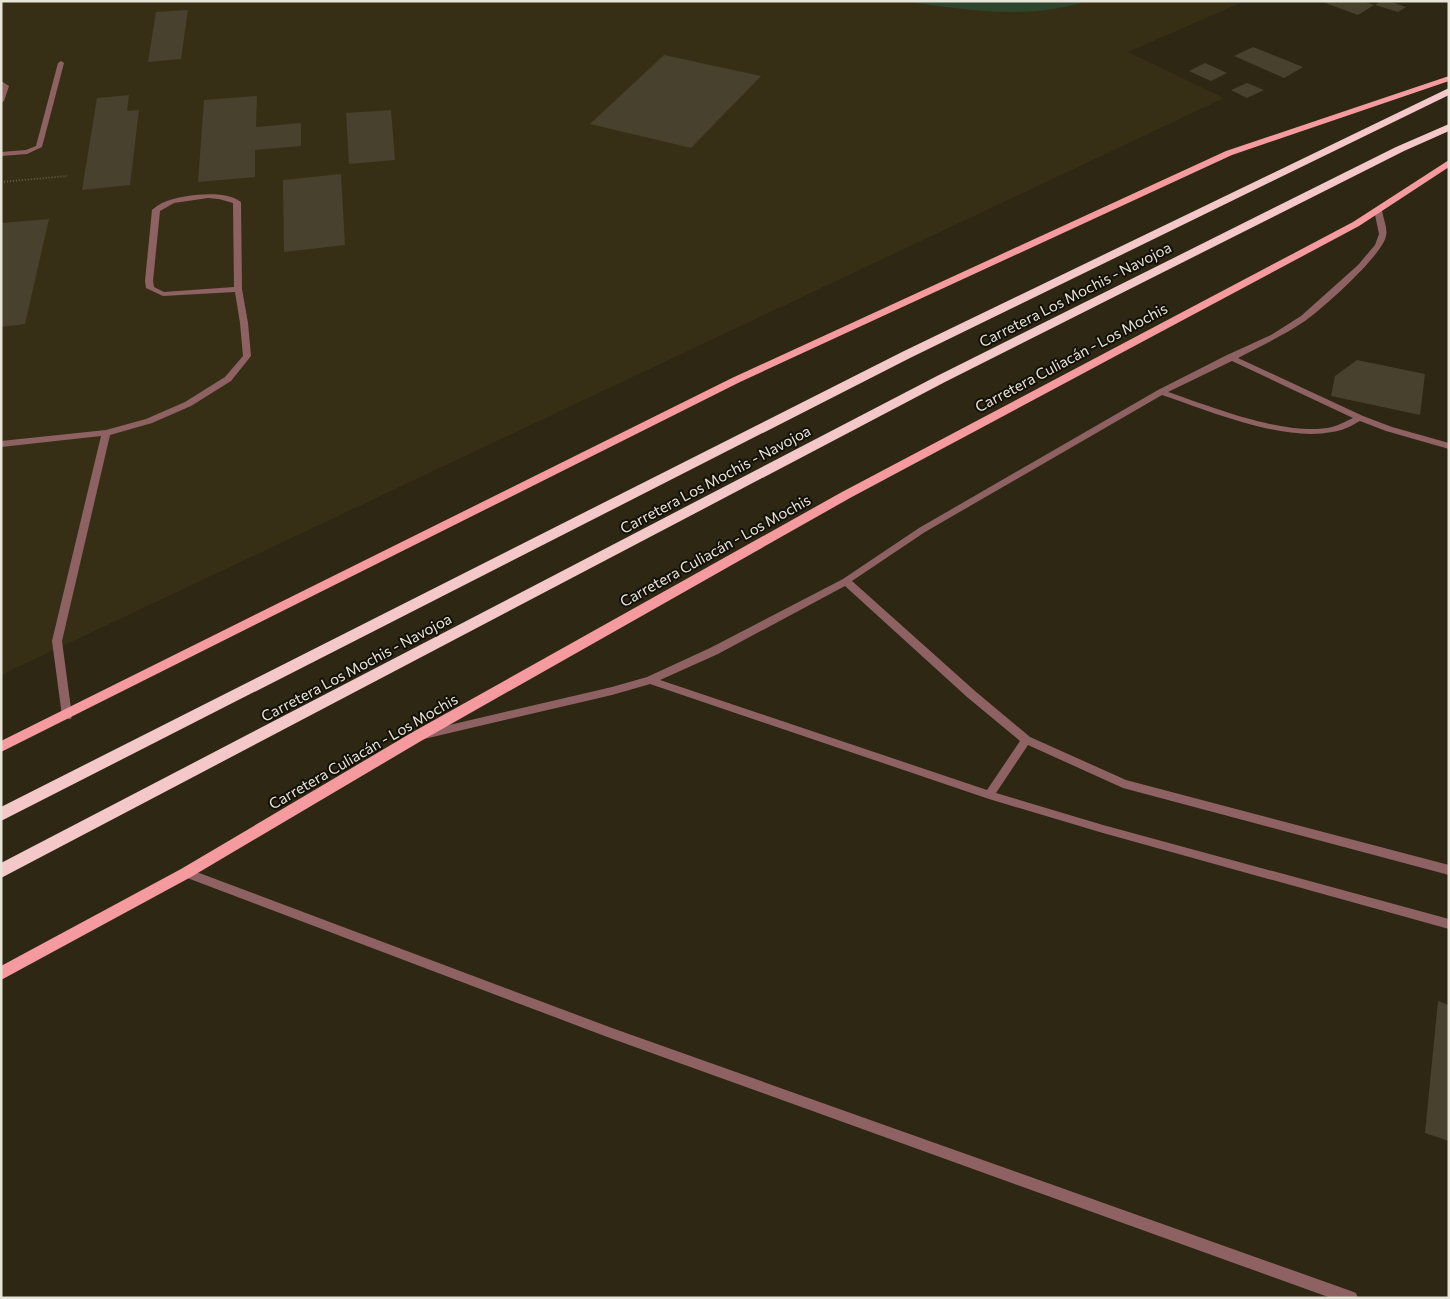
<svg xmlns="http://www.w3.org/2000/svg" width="1450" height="1299" font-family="Commissioner,sans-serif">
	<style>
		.built { fill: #372f15 }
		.green { fill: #2c452c }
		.building { fill: #47412d }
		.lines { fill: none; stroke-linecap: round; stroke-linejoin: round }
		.path { stroke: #918d7d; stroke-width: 2; stroke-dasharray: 0.5 2.5; stroke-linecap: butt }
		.lane { fill: #8e6263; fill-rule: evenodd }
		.street { fill: #8e6263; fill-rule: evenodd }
		.primary { fill: #f59a9e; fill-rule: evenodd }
		.highway { fill: #f4c7c8; fill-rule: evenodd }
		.labels { text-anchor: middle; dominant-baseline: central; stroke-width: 4; stroke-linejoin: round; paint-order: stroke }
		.street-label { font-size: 15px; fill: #e7e4d8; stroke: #131008 }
	</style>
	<rect width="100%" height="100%" fill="#2d2714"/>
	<path class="built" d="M 1,1 L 1245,1 L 1128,52 L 1224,98 L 1,675 Z"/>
	<path class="green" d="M 901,1 L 1087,1 C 1027,21 962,9 901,1 Z"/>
	<g class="building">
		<path d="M 1320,1 L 1363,1 L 1374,5 L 1358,15 Z"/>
		<path d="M 1381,1 L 1394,1 L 1392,2 L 1406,7 L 1398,12 L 1375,5 Z"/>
		<path d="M 188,10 L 181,59 L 148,62 L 156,12 Z"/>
		<path d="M 1253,47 L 1303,67 L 1284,78 L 1234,56 Z"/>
		<path d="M 664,55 L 761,76 L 691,148 L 590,124 Z"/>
		<path d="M 1205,63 L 1227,73 L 1211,81 L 1189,71 Z"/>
		<path d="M 1247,83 L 1264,90 L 1247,98 L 1231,90 Z"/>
		<path d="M 129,95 L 127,111 L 139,110 L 130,185 L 82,190 L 97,98 Z"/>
		<path d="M 257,96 L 256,127 L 301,123 L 301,146 L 255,150 L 255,177 L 198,182 L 204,100 Z"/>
		<path d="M 391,110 L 395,160 L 349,164 L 346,113 Z"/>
		<path d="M 341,174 L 345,245 L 284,252 L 283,180 Z"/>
		<path d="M 49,219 L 25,324 L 1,327 L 1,223 Z"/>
		<path d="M 1357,360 L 1425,374 L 1420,415 L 1331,396 L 1335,376 Z"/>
		<path d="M 1438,1001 L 1449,1005 L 1449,1141 L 1425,1133 Z"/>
	</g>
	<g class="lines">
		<path class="path" d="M 1,182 L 67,176"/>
		<g class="lane">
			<path d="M 61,61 L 64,63 L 42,147 L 27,154 L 1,156 L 1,152 L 26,150 L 36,146 L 58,63 Z"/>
			<path d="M 1,81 L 9,86 L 4,101 L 1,103 Z"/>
			<path d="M 195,195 C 210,194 228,193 241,202 L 242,289 L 248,323 L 251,356 L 231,381 L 191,406 L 152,423 L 110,435 L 62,641 L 72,716 L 71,719 L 63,719 L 62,716 L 52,641 L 101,436 L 1,447 L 1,441 L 106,430 L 146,419 L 185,402 L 225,377 L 243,356 L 240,323 L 235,292 L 163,296 L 146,288 L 145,281 L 152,210 C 164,199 180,197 195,195 ZM 208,198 L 219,199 L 233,203 L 234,287 L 164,292 L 154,287 L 153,281 L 160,211 L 174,203 Z"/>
			<path d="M 1375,208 L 1382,210 C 1383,218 1388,229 1386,236 C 1382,256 1323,308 1305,321 C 1284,335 1261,346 1238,358 L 1363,416 L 1392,427 L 1449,443 L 1449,449 L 1386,431 L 1360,421 C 1351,426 1342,431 1332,432 C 1283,442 1209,411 1162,395 L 925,532 L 852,581 L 975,691 L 1030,737 L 1126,780 L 1449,865 L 1449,875 L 1123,788 L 1028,745 L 996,793 L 1103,825 L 1449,919 L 1449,929 L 1103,833 L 989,799 L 650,684 L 612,695 L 424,739 L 420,738 L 419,735 L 420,732 L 424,731 L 612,687 L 647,677 L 710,648 L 843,579 L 919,528 L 1158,390 L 1227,355 L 1271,335 L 1301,316 L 1358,265 L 1375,245 L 1379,234 L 1374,210 ZM 1232,361 L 1353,418 C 1346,421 1339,425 1332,427 C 1286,437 1212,407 1168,392 ZM 845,586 L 967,697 L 1020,741 L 987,790 L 660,680 L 718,654 Z"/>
		</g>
		<path class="street" d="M 186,868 L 612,1028 L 1351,1291 L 1356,1293 L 1358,1298 L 1331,1298 L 610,1038 L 182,876 L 180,873 L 182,870 Z"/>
		<g class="primary">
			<path d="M 1449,76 L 1449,81 L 1232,155 L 740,382 L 1,752 L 1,741 L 732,378 L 1226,151 Z"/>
			<path d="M 1449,160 L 1449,167 L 1359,226 L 850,498 L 421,741 L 191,877 L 1,980 L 1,966 L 181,869 L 411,733 L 842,492 L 1353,222 Z"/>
		</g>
		<g class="highway">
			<path d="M 1449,88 L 1449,95 L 910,358 L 1,821 L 1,807 L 902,352 Z"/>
			<path d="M 1449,124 L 1449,131 L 1404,151 L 945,382 L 1,878 L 1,863 L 937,376 L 1396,147 Z"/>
		</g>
	</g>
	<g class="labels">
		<g class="street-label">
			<text transform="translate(1075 294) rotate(-27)">Carretera Los Mochis - Navojoa</text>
			<text transform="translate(1071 357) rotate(-28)">Carretera Culiacán - Los Mochis</text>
			<text transform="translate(715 479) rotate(-28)">Carretera Los Mochis - Navojoa</text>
			<text transform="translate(715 550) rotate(-29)">Carretera Culiacán - Los Mochis</text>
			<text transform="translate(356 667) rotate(-28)">Carretera Los Mochis - Navojoa</text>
			<text transform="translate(363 751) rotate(-30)">Carretera Culiacán - Los Mochis</text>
		</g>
	</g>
	<rect width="1450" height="1299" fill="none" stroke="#e7e4d8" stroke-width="5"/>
</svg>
